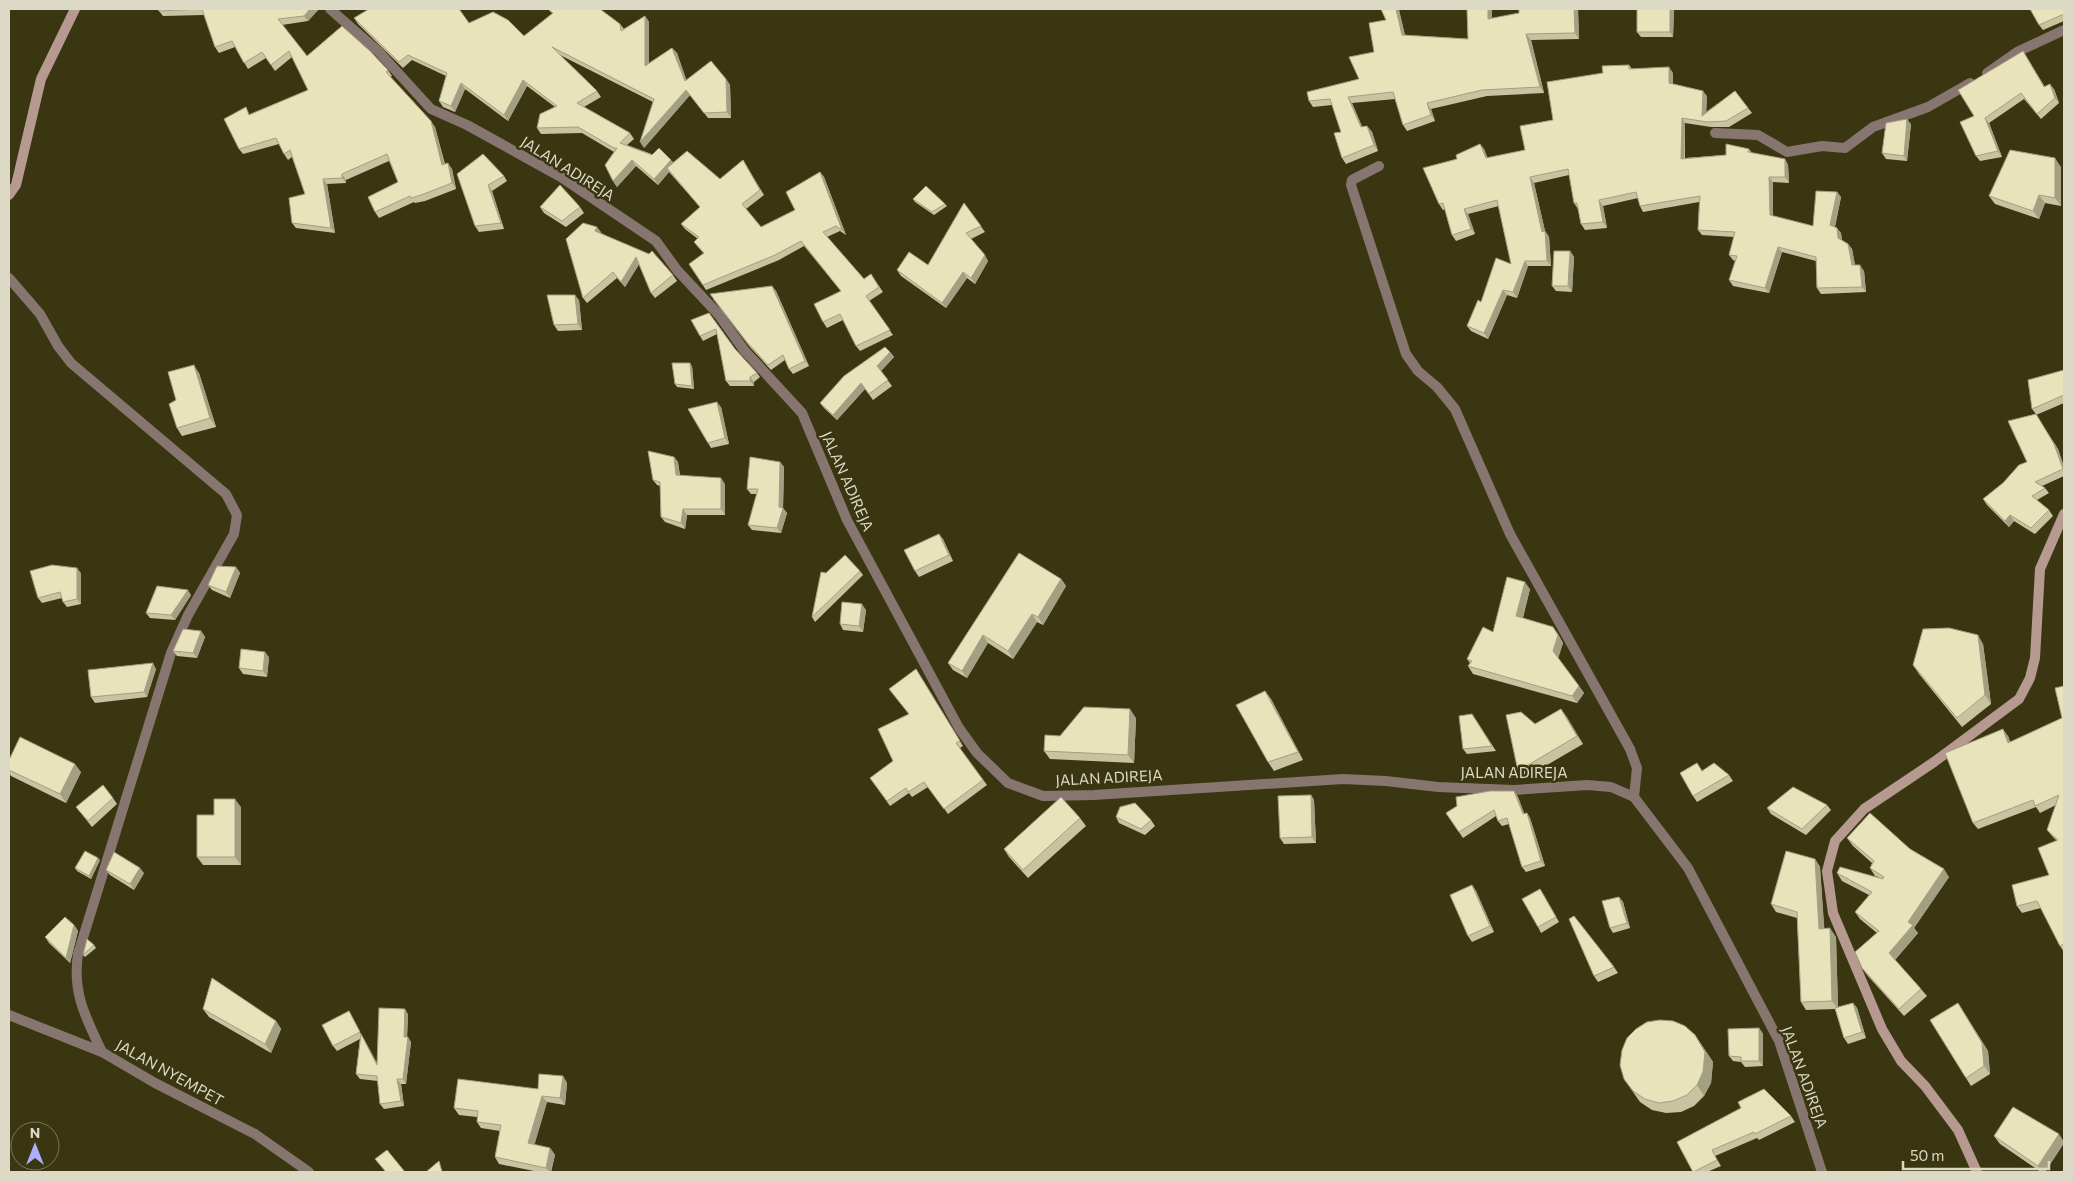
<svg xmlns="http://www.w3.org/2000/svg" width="2073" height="1181" font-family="Commissioner,sans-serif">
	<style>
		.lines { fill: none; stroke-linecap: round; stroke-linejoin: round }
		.street { stroke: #87766f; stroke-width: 10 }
		.secondary { stroke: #b69a90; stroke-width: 10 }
		.wall { fill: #c8c3a1 }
		.shaded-wall { fill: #a29f83 }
		.building { fill: #e8e3bb; stroke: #a29f83 }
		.labels { text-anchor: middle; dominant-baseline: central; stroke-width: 5; stroke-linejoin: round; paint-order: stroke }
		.street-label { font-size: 15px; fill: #dcd9c5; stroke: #3a3612 }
	</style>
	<rect width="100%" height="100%" fill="#3a3612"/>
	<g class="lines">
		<g class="street">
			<path d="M 330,9 L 379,52 L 431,109 L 467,125 L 561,177 L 656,241 L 677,270 L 719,315 L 744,350 L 802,413 L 847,520 L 959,728 L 977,753 L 1008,783 L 1043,796 L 1094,795 L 1343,779 L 1386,781 L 1438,787 L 1514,790 L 1587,785 L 1611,787 L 1634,797 L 1688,868 L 1779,1041 L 1822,1172"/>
			<path d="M 1987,73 L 2017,52 L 2064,30"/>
			<path d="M 1715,133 L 1758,135 L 1787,152 L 1822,146 L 1845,148 L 1873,127 L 1928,107 L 1970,83"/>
			<path d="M 1379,166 L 1352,180 L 1351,185 L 1406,354 L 1418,371 L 1437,387 L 1455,409 L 1510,534 L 1630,749 L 1637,768 L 1634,797"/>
			<path d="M 9,278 L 40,314 L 58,346 L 71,363 L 226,494 L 237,515 L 234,534 L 188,615 L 171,653 L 78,954 C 72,993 86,1018 102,1052"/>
			<path d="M 9,1015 L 102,1052 L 155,1083 L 255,1134 L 309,1172"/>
		</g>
		<g class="secondary">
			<path d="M 9,195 L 16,185 L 41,79 L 75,9"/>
			<path d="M 1977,1172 L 1958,1130 L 1925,1086 L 1901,1061 L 1882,1029 L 1833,913 L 1827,871 L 1835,841 L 1864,809 L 1934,762 L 2019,699 L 2030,678 L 2035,658 L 2040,569 L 2064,514"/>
		</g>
	</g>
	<g class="wall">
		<path d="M 158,9 L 319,9 L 308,21 L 282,25 L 307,56 L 388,70 L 392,76 L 390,77 L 435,127 L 445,164 L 452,169 L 456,189 L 425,201 L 415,203 L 414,202 L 379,218 L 375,212 L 398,182 L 389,161 L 346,180 L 346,183 L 327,184 L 335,233 L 296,228 L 292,223 L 305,194 L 292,157 L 288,160 L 284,154 L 279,144 L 243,154 L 239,149 L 250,114 L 308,90 L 292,57 L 275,71 L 266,58 L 248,69 L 235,47 L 219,53 L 215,47 L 204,15 L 163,16 L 159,11 Z"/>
		<path d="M 1381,9 L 1402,9 L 1399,10 L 1405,35 L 1468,39 L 1467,9 L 1492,9 L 1492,18 L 1578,9 L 1579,39 L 1531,40 L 1544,93 L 1487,96 L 1431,109 L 1435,121 L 1407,131 L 1403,125 L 1395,99 L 1352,103 L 1362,127 L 1367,126 L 1372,132 L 1378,151 L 1346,164 L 1342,158 L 1341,132 L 1332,105 L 1313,107 L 1309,101 L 1359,79 L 1374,52 L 1386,20 Z"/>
		<path d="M 1637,9 L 1674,9 L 1673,37 L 1641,37 L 1637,32 Z"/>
		<path d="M 2064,9 L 2064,21 L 2043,30 L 2039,25 Z"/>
		<path d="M 549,10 L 620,24 L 624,29 L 645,16 L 649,22 L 649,63 L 672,48 L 677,53 L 686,80 L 726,79 L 730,85 L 731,118 L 708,118 L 690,95 L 644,148 L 653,102 L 560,55 L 597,91 L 601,97 L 584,107 L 630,133 L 634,139 L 627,145 L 720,179 L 743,160 L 764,195 L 746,209 L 761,227 L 795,210 L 820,172 L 824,177 L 846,235 L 840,231 L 827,237 L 864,279 L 871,274 L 883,292 L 869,301 L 893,335 L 860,351 L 856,346 L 843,320 L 827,328 L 823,322 L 841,291 L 804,246 L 779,260 L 706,290 L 689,264 L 704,254 L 694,242 L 698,239 L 685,229 L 681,224 L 700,207 L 669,172 L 658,185 L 636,166 L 617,187 L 613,181 L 614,152 L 582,133 L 541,134 L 537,128 L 555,107 L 527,86 L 508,121 L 465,89 L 455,112 L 443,107 L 439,101 L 446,76 L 412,60 L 403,68 L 358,24 L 354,18 L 469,23 L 524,36 L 553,14 Z"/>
		<path d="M 2023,51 L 2045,87 L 2054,89 L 2059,103 L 2041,119 L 2024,99 L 1989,123 L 2002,157 L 1980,161 L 1976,156 L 1974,116 Z"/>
		<path d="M 1629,65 L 1632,69 L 1673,73 L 1673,84 L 1707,96 L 1706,112 L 1735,91 L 1752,113 L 1729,127 L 1711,127 L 1685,123 L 1685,158 L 1726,155 L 1749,149 L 1752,153 L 1785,159 L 1788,165 L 1789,183 L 1773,182 L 1773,216 L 1813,226 L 1837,192 L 1841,197 L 1835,227 L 1841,233 L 1842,240 L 1848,244 L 1852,249 L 1855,265 L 1864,271 L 1866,292 L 1821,294 L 1817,288 L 1816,261 L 1782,252 L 1769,293 L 1733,286 L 1729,280 L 1735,261 L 1733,260 L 1729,255 L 1734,237 L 1702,235 L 1698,230 L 1699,202 L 1643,212 L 1640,206 L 1638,198 L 1603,206 L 1607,228 L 1585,230 L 1581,224 L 1578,209 L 1574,203 L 1569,175 L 1534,183 L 1545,231 L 1549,237 L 1551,266 L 1528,266 L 1517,298 L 1507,295 L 1488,339 L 1471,331 L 1467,326 L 1481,302 L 1511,264 L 1499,206 L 1468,214 L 1475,234 L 1456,241 L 1452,235 L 1445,209 L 1443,210 L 1439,204 L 1457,159 L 1480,144 L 1484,149 L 1487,158 L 1525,150 L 1553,120 L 1603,73 Z"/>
		<path d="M 1911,124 L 1907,161 L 1886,159 L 1882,153 Z"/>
		<path d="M 483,154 L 504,176 L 507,181 L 492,191 L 504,229 L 479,232 L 475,226 Z"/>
		<path d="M 2061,167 L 2061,206 L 2045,203 L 2039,219 L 1995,204 L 1989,196 Z"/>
		<path d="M 913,199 L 945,204 L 947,206 L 934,215 L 915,202 Z"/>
		<path d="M 964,203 L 985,232 L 971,239 L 988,261 L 975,284 L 967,278 L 946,308 L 901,276 L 897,270 L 928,265 Z"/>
		<path d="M 540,207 L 580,207 L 584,213 L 566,227 L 544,213 Z"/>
		<path d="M 601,232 L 601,233 L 673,275 L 677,281 L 655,298 L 651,293 L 639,264 L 625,287 L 617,278 L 587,303 L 583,298 L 566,239 Z"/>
		<path d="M 1570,251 L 1574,257 L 1572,292 L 1556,291 L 1552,286 Z"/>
		<path d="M 772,286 L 776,291 L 809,366 L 793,374 L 789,369 L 785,360 L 771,370 L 749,346 L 713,299 Z"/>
		<path d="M 579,300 L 582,330 L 558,331 L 554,325 Z"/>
		<path d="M 709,313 L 735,349 L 757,373 L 760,377 L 754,382 L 754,386 L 730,386 L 726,381 L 717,334 L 703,341 L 700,336 Z"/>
		<path d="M 890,352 L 894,357 L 881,371 L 892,386 L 873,400 L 865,389 L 837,420 L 824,408 L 820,403 Z"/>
		<path d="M 692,366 L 694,389 L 677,387 L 675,384 Z"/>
		<path d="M 2064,370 L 2064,403 L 2036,415 L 2058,449 L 2064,467 L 2064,476 L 2042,486 L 2045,488 L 2049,493 L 2037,500 L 2049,510 L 2053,516 L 2035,534 L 2014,521 L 2009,527 L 1987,505 L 1983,499 L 2003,483 L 2027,462 L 2036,414 L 2032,409 Z"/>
		<path d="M 199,373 L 216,427 L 182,436 L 177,428 L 176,400 Z"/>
		<path d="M 721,407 L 729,444 L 711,448 L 708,443 Z"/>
		<path d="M 674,457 L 678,462 L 680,475 L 725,484 L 725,515 L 687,515 L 685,529 L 665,522 L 661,517 L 660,486 L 657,485 L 653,480 Z"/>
		<path d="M 780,462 L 784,467 L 783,508 L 787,513 L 781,533 L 752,530 L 748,525 L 757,494 L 751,494 L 747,489 Z"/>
		<path d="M 939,534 L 943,539 L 953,561 L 919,577 L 915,571 Z"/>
		<path d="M 1019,553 L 1061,579 L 1066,586 L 1043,625 L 1037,622 L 1013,659 L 988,643 L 967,678 L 953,670 L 948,663 Z"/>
		<path d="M 236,567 L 240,573 L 230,598 L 212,590 L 208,585 Z"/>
		<path d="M 860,571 L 863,575 L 815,622 L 812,617 L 826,573 Z"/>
		<path d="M 81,573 L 81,604 L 67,607 L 63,602 L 62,598 L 42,603 L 38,598 Z"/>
		<path d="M 1530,589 L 1523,618 L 1553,627 L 1558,634 L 1563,643 L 1558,658 L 1584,693 L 1577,703 L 1473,674 L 1468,666 L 1470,663 L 1467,659 L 1493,632 Z"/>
		<path d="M 191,595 L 175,620 L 150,618 L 146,613 Z"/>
		<path d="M 866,610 L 863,632 L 843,630 L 840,624 Z"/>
		<path d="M 201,631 L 205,637 L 197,658 L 177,656 L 173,651 Z"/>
		<path d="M 1983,644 L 1991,704 L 1962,727 L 1919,674 L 1913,665 Z"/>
		<path d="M 269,657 L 267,677 L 243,674 L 239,668 Z"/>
		<path d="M 156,669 L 147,697 L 95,703 L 91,697 Z"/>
		<path d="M 916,669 L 963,746 L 960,748 L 987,785 L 948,814 L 928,787 L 912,797 L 909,793 L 890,806 L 870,778 L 893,761 L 908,714 Z"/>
		<path d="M 2064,686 L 2064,952 L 2060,946 L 2041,908 L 2022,913 L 2017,906 L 2049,875 L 2057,841 L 2052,836 L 2047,830 L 2056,805 L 2040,813 L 2036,807 L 1978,829 L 1973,823 L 2008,736 L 2010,742 L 2062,718 Z"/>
		<path d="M 1265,691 L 1271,699 L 1303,760 L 1274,771 L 1268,762 Z"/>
		<path d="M 1561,709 L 1583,744 L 1523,779 L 1518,771 L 1535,724 Z"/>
		<path d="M 1136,718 L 1134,763 L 1050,759 L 1044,751 L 1060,736 Z"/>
		<path d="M 1476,720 L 1496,751 L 1467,754 L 1463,749 Z"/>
		<path d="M 9,760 L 81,772 L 66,803 L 11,776 L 9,773 Z"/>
		<path d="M 1702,771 L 1729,775 L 1733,781 L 1697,802 L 1693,796 Z"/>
		<path d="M 1514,791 L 1518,797 L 1524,814 L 1527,813 L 1530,818 L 1545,866 L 1526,872 L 1522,867 L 1509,824 L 1502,826 L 1498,821 L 1496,816 L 1463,838 L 1446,813 Z"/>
		<path d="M 1311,795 L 1314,800 L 1316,843 L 1284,844 L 1280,838 Z"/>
		<path d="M 113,798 L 117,804 L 92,827 L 76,807 Z"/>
		<path d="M 1827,805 L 1831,810 L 1806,835 L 1771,814 L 1767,808 Z"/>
		<path d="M 241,807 L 241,865 L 203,865 L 197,857 Z"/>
		<path d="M 1116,817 L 1151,820 L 1155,826 L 1145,835 L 1119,823 Z"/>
		<path d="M 1080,818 L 1086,826 L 1028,878 L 1009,857 L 1004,849 Z"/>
		<path d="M 1847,838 L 1910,849 L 1949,877 L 1914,928 L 1918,933 L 1895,960 L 1921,989 L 1927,996 L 1904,1016 L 1867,975 L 1862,968 L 1877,933 L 1860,919 L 1855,912 L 1869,895 L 1842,881 L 1837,873 L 1878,877 L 1875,876 L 1870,868 L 1872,863 L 1853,846 Z"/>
		<path d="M 1815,859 L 1820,867 L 1824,928 L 1836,937 L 1838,1007 L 1853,1003 L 1857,1008 L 1866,1038 L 1848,1044 L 1844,1038 L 1835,1009 L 1806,1010 L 1801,1002 L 1797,918 L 1776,912 L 1771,904 Z"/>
		<path d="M 100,860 L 91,879 L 77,871 L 75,868 Z"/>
		<path d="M 106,870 L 144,873 L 134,890 L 110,875 Z"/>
		<path d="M 1472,885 L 1476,891 L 1494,932 L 1472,942 L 1468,936 Z"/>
		<path d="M 1540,889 L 1559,922 L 1541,933 L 1538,927 Z"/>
		<path d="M 1619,897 L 1623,902 L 1630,928 L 1613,933 L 1610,928 Z"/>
		<path d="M 74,925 L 78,931 L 70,963 L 49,943 L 45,937 Z"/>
		<path d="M 94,945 L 96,948 L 85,957 L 83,955 Z"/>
		<path d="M 1614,967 L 1618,973 L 1598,982 L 1594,976 Z"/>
		<path d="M 203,1009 L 276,1021 L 281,1029 L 271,1053 L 209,1017 Z"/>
		<path d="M 349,1011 L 352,1017 L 377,1064 L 408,1014 L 407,1037 L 411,1042 L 406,1084 L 401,1084 L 404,1106 L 384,1109 L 380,1104 L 378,1081 L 360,1079 L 356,1074 L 360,1039 L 337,1051 L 333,1046 Z"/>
		<path d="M 1963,1011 L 1988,1051 L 1990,1074 L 1971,1086 L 1966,1078 Z"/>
		<path d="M 1759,1028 L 1763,1034 L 1763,1066 L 1745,1067 L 1741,1062 L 1733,1061 L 1729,1056 Z"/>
		<path d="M 1695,1035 L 1713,1062 L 1711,1083 L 1704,1096 L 1694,1106 L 1681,1112 L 1666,1113 L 1652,1110 L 1640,1102 L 1624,1079 Z"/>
		<path d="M 563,1076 L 567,1083 L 565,1105 L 547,1102 L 534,1145 L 550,1148 L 555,1155 L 551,1172 L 539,1172 L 499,1164 L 495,1157 L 500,1131 L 481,1128 L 477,1122 L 477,1117 L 459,1115 L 454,1108 L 538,1089 Z"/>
		<path d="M 1791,1116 L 1795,1122 L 1759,1140 L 1757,1138 L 1715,1156 L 1721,1166 L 1707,1172 L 1693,1172 L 1677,1142 Z"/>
		<path d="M 1994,1136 L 2064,1142 L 2064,1143 L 2045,1172 L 2041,1172 L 2000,1144 Z"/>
	</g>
	<g class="shaded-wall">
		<path d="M 310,9 L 319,9 L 308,21 L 304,16 Z"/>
		<path d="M 1396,9 L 1398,9 L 1399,10 L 1406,41 L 1402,35 Z"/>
		<path d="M 1488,9 L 1492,9 L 1492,25 L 1488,19 Z"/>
		<path d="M 1574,9 L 1578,9 L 1579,39 L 1575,33 Z"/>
		<path d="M 1670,9 L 1674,9 L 1673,37 L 1670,32 Z"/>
		<path d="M 645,16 L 649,22 L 649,71 L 645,66 Z"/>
		<path d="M 1526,34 L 1531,40 L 1544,93 L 1540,87 Z"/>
		<path d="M 672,48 L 677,53 L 689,87 L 685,81 Z"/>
		<path d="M 1669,67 L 1673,73 L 1673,88 L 1669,83 Z"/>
		<path d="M 726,79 L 730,85 L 731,118 L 727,112 Z"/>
		<path d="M 523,80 L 527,86 L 508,121 L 504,115 Z"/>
		<path d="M 461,83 L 465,89 L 455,112 L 451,106 Z"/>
		<path d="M 2050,84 L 2054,89 L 2059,103 L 2055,98 Z"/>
		<path d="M 686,90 L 690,95 L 644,148 L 640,142 Z"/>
		<path d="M 1703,91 L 1707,96 L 1706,121 L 1702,116 Z"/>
		<path d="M 1348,97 L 1352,103 L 1365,133 L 1361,127 Z"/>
		<path d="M 1427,103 L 1431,109 L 1435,121 L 1431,115 Z"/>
		<path d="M 1682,118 L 1685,123 L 1684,164 L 1681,159 Z"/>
		<path d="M 1985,118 L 1989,123 L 2002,157 L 1998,151 Z"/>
		<path d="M 1907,119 L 1911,124 L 1907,161 L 1904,156 Z"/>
		<path d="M 431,121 L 435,127 L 446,171 L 442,165 Z"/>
		<path d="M 1367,126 L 1372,132 L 1378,151 L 1374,145 Z"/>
		<path d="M 1480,144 L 1484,149 L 1490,163 L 1486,158 Z"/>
		<path d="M 2055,158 L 2061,167 L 2061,206 L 2055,198 Z"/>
		<path d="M 1785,159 L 1788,165 L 1789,183 L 1785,177 Z"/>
		<path d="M 632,160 L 636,166 L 617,187 L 613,181 Z"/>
		<path d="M 671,160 L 676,166 L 667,168 L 669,172 L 658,185 L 654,179 Z"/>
		<path d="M 448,163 L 452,169 L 456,189 L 452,183 Z"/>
		<path d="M 820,172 L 824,177 L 846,235 L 842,230 Z"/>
		<path d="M 342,174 L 346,180 L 346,183 L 342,178 Z"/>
		<path d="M 1530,177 L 1534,183 L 1545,231 L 1549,237 L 1551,266 L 1547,261 L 1542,232 Z"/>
		<path d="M 1769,177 L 1773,182 L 1773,220 L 1770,215 Z"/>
		<path d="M 323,179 L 327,184 L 335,233 L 331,228 Z"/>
		<path d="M 488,185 L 492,191 L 504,229 L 501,223 Z"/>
		<path d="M 1837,192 L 1841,197 L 1834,231 L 1830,225 Z"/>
		<path d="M 2039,195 L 2045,203 L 2039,219 L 2033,211 Z"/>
		<path d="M 1599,200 L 1603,206 L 1607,228 L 1603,222 Z"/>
		<path d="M 1464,209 L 1468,214 L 1475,234 L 1471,229 Z"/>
		<path d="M 597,227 L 601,232 L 599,236 L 595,231 Z"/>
		<path d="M 1837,228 L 1841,233 L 1842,244 L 1838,238 Z"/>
		<path d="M 1848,244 L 1852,249 L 1856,270 L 1852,265 Z"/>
		<path d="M 1778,247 L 1782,252 L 1769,293 L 1765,288 Z"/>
		<path d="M 1570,251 L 1574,257 L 1572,292 L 1568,286 Z"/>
		<path d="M 985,255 L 988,261 L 975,284 L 971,278 Z"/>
		<path d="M 636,257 L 640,263 L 625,287 L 621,282 Z"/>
		<path d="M 1525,261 L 1528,266 L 1517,298 L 1513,292 Z"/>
		<path d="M 1860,265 L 1864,271 L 1866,292 L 1862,287 Z"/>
		<path d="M 963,272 L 967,278 L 946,308 L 942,303 Z"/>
		<path d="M 772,286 L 776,291 L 809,366 L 805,361 Z"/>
		<path d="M 1503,290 L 1507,295 L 1488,339 L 1484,333 Z"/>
		<path d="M 575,295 L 579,300 L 582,330 L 578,324 Z"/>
		<path d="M 890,352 L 894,357 L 881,371 L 877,366 Z"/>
		<path d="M 690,363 L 692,366 L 694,389 L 692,386 Z"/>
		<path d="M 194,365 L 199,373 L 216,427 L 210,418 Z"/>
		<path d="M 750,377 L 754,382 L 754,386 L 750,381 Z"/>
		<path d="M 861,383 L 865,389 L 837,420 L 833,415 Z"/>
		<path d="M 717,402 L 721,407 L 729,444 L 725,438 Z"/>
		<path d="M 2036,414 L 2058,449 L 2064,467 L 2064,471 Z"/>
		<path d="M 674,457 L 678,462 L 680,481 L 676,475 Z"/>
		<path d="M 780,462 L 784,467 L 783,508 L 787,513 L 781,533 L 777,528 L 779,507 Z"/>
		<path d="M 721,478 L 725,484 L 725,515 L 721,509 Z"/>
		<path d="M 683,509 L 687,515 L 685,529 L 681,523 Z"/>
		<path d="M 2010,515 L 2014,521 L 2009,527 L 2005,521 Z"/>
		<path d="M 939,534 L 943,539 L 953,561 L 949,555 Z"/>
		<path d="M 236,567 L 240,573 L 230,598 L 226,592 Z"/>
		<path d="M 77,568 L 81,573 L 81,604 L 77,599 Z"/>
		<path d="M 1061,579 L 1066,586 L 1043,625 L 1038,617 Z"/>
		<path d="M 1525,582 L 1530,589 L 1521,624 L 1516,616 Z"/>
		<path d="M 188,590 L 191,595 L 175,620 L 171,615 Z"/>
		<path d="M 862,604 L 866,610 L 863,632 L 859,626 Z"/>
		<path d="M 1032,614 L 1037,622 L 1013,659 L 1008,651 Z"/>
		<path d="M 1553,627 L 1563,643 L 1558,659 L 1553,651 Z"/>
		<path d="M 201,631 L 205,637 L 197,658 L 193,653 Z"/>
		<path d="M 983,635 L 988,643 L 967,678 L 962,671 Z"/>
		<path d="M 1978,635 L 1983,644 L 1991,704 L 1985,695 Z"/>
		<path d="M 265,652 L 269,657 L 267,677 L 263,671 Z"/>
		<path d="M 153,663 L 156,669 L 147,697 L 144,692 Z"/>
		<path d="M 1579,686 L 1584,693 L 1577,703 L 1572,696 Z"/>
		<path d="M 1265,691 L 1271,699 L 1303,760 L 1298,752 Z"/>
		<path d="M 1130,709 L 1136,718 L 1134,763 L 1128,755 Z"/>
		<path d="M 1561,709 L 1567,717 L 1583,744 L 1577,736 Z"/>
		<path d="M 2003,729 L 2008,736 L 2013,749 L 2008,743 Z"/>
		<path d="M 75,764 L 81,772 L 66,803 L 60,794 Z"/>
		<path d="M 1514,791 L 1518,797 L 1527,820 L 1523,814 Z"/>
		<path d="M 1311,795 L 1314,800 L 1316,843 L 1312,837 Z"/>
		<path d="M 235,799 L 241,807 L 241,865 L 235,857 Z"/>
		<path d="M 1527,813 L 1530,818 L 1545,866 L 1541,861 Z"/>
		<path d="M 98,858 L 100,860 L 91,879 L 89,876 Z"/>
		<path d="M 1815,859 L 1820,867 L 1825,937 L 1819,929 Z"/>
		<path d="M 140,868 L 144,873 L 134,890 L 130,884 Z"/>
		<path d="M 1944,869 L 1949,877 L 1914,928 L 1918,933 L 1894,961 L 1889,953 L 1908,922 Z"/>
		<path d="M 1472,885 L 1476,891 L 1494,932 L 1490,926 Z"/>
		<path d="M 1540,889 L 1544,895 L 1559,922 L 1556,917 Z"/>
		<path d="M 1619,897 L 1623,902 L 1630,928 L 1627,923 Z"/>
		<path d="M 74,925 L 78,931 L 70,963 L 66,958 Z"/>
		<path d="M 1830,928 L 1836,937 L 1838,1009 L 1832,1001 Z"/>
		<path d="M 1853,1003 L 1857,1008 L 1866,1038 L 1862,1032 Z"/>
		<path d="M 1958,1003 L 1988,1051 L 1990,1074 L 1984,1066 Z"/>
		<path d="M 405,1009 L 408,1014 L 407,1040 L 408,1037 L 411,1042 L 406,1084 L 403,1079 Z"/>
		<path d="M 276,1021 L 281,1029 L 271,1053 L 265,1044 Z"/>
		<path d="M 1759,1028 L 1763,1034 L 1763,1066 L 1759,1061 Z"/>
		<path d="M 361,1034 L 364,1039 L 381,1070 L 377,1065 Z"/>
		<path d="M 1695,1035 L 1713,1062 L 1711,1083 L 1704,1096 L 1697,1085 Z"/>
		<path d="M 563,1076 L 567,1083 L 565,1105 L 560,1098 Z"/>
		<path d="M 397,1079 L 401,1084 L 404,1106 L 401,1101 Z"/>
		<path d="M 542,1096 L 547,1102 L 533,1150 L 528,1143 Z"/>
		<path d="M 2059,1134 L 2064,1142 L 2064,1143 L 2045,1172 L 2042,1172 L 2038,1166 Z"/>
		<path d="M 550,1148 L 555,1155 L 551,1172 L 549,1172 L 546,1168 Z"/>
	</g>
	<g class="building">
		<path d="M 158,9 L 310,9 L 304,16 L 278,19 L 307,56 L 342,26 L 370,51 L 388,70 L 386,72 L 431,121 L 442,165 L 448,163 L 452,183 L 421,195 L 411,198 L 410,196 L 375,212 L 368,197 L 398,182 L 387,154 L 342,174 L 342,178 L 323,179 L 331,228 L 292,223 L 289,198 L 305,194 L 290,150 L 284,154 L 276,138 L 239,149 L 224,119 L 246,107 L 249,115 L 308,90 L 289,51 L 271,65 L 262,52 L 244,63 L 232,41 L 215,47 L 202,9 L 159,11 Z"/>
		<path d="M 369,9 L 459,9 L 469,23 L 493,12 L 508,20 L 524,36 L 553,13 L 549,10 L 550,9 L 600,9 L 620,24 L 621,31 L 645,16 L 645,66 L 672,48 L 685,81 L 711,61 L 726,79 L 727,112 L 704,113 L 686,90 L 640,142 L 654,99 L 552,47 L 597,91 L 577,103 L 630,133 L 620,143 L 652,155 L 659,148 L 671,160 L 654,179 L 632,160 L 613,181 L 605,165 L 617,148 L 614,148 L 578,127 L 537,128 L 540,114 L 557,106 L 523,80 L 504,115 L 461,83 L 451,106 L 439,101 L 447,73 L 408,55 L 399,62 L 354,18 Z"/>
		<path d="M 1381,9 L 1396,9 L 1402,35 L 1468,39 L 1467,9 L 1488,9 L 1488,19 L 1519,13 L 1519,9 L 1574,9 L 1575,33 L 1526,34 L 1540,87 L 1482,90 L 1427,103 L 1431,115 L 1403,125 L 1393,92 L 1348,97 L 1361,127 L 1367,126 L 1374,145 L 1342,158 L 1334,133 L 1341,132 L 1330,99 L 1309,101 L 1307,92 L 1359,79 L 1349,57 L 1374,52 L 1369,23 L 1386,20 Z"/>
		<rect x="1637" y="9" width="33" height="23"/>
		<path d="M 2030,9 L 2064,9 L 2064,14 L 2039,25 Z"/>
		<path d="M 2023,51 L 2044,87 L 2050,84 L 2055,98 L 2037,114 L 2021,93 L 1985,118 L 1998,151 L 1976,156 L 1960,122 L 1974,116 L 1958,90 Z"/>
		<path d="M 1629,65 L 1629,69 L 1669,67 L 1669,83 L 1703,91 L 1702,116 L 1735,91 L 1748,108 L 1726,121 L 1707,122 L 1682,118 L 1681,159 L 1726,155 L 1726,144 L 1749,149 L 1748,152 L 1785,159 L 1785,177 L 1769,177 L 1770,215 L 1813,226 L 1816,191 L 1837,192 L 1830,225 L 1837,228 L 1838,238 L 1848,244 L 1852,265 L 1860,265 L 1862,287 L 1817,288 L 1816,257 L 1778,247 L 1765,288 L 1729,280 L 1737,256 L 1729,255 L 1735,232 L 1698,230 L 1700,196 L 1640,206 L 1636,192 L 1599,200 L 1603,222 L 1581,224 L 1577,203 L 1574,203 L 1568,169 L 1530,177 L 1542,232 L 1545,231 L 1547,261 L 1525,261 L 1513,292 L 1503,290 L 1484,333 L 1467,326 L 1478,300 L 1481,302 L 1496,258 L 1511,264 L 1497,200 L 1464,209 L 1471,229 L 1452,235 L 1443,203 L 1439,204 L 1423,168 L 1457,159 L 1456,155 L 1480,144 L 1486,158 L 1525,150 L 1520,126 L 1553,120 L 1547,82 L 1603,73 L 1602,66 Z"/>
		<path d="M 1907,119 L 1904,156 L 1882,153 L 1886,123 Z"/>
		<path d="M 2010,150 L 2055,158 L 2055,198 L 2039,195 L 2033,211 L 1989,196 Z"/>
		<path d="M 687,151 L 720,179 L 743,160 L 760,190 L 742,204 L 761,227 L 795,210 L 786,192 L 820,172 L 842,230 L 836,226 L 823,232 L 864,279 L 871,274 L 879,287 L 866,296 L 890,330 L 856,346 L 840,314 L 823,322 L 814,304 L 841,291 L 801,241 L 775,255 L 703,285 L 689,264 L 704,253 L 694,242 L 699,237 L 681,224 L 700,207 L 667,168 Z"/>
		<path d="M 483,154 L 504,176 L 488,185 L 501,223 L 475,226 L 457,174 Z"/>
		<path d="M 560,185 L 580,207 L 562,221 L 540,207 Z"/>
		<path d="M 926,186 L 945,204 L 932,212 L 913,199 Z"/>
		<path d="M 964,203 L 981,226 L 966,233 L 985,255 L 971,278 L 963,272 L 942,303 L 897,270 L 909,252 L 928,265 Z"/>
		<path d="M 583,223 L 597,227 L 595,231 L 649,254 L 652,251 L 673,275 L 651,293 L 636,257 L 621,282 L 613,272 L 583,298 L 566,239 Z"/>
		<path d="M 1554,251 L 1570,251 L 1568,286 L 1552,286 Z"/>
		<path d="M 772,286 L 805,361 L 789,369 L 783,355 L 768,365 L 746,341 L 710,294 Z"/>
		<path d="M 547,295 L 575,295 L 578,324 L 554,325 Z"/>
		<path d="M 709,313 L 735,349 L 757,373 L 750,377 L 750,381 L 726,381 L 716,329 L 700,336 L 691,320 Z"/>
		<path d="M 885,347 L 890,352 L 877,366 L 888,380 L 869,394 L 861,383 L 833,415 L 820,403 L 844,376 Z"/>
		<path d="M 672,363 L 690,363 L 692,386 L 675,384 Z"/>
		<path d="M 194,365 L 210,418 L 177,428 L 169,404 L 176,400 L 168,372 Z"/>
		<path d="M 2064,370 L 2064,395 L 2032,409 L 2028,380 Z"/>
		<path d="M 717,402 L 725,438 L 708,443 L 688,409 Z"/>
		<path d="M 2036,414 L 2054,444 L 2063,469 L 2035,482 L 2045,488 L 2032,496 L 2049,510 L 2031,528 L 2010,515 L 2005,521 L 1983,499 L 2003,483 L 2019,465 L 2027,462 L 2008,421 Z"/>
		<path d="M 648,451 L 674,457 L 676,475 L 721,478 L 721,509 L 683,509 L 681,523 L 661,517 L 660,482 L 653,480 Z"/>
		<path d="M 750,457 L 780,462 L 779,507 L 783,508 L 777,528 L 748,525 L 758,489 L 747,489 Z"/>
		<path d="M 939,534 L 949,555 L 915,571 L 904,550 Z"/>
		<path d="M 1019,553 L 1061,579 L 1038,617 L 1032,614 L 1008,651 L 983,635 L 962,671 L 948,663 Z"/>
		<path d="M 845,555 L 860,571 L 812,617 L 821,572 L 826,573 Z"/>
		<path d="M 52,565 L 77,568 L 77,599 L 63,602 L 60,592 L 38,598 L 30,571 Z"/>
		<path d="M 217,566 L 236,567 L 226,592 L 208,585 Z"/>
		<path d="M 1507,577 L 1525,582 L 1516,616 L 1553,627 L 1558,635 L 1553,651 L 1579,686 L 1572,696 L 1468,666 L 1472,661 L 1467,659 L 1483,627 L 1493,632 Z"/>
		<path d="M 157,586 L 188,590 L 171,615 L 146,613 Z"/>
		<path d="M 842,602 L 862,604 L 859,626 L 840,624 Z"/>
		<path d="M 1949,628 L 1978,635 L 1985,695 L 1957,718 L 1913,665 L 1923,629 Z"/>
		<path d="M 183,629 L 201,631 L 193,653 L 173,651 Z"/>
		<path d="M 241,649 L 265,652 L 263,671 L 239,668 Z"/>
		<path d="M 153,663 L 144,692 L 91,697 L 88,670 Z"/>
		<path d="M 916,669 L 960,741 L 956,743 L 983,780 L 944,809 L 924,782 L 908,792 L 906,788 L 887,801 L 870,778 L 893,761 L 878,729 L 909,714 L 889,689 Z"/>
		<path d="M 2064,686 L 2064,944 L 2060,946 L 2037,901 L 2017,906 L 2012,885 L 2049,875 L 2038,848 L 2058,840 L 2047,830 L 2059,795 L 2035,806 L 2033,800 L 1973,823 L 1945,753 L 2003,729 L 2008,743 L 2062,718 L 2055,688 Z"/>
		<path d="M 1265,691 L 1298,752 L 1268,762 L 1236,705 Z"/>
		<path d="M 1084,707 L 1130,709 L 1128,755 L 1044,751 L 1045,735 L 1060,736 Z"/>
		<path d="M 1561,709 L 1577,736 L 1518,771 L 1506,715 L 1521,712 L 1535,724 Z"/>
		<path d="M 1472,714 L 1492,746 L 1463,749 L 1459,716 Z"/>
		<path d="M 20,737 L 75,764 L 60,794 L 9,770 L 9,760 Z"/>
		<path d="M 1697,763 L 1702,771 L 1714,763 L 1729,775 L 1693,796 L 1680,773 Z"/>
		<path d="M 103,785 L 113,798 L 88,821 L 76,807 Z"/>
		<path d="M 1793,787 L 1827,805 L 1802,829 L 1767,808 Z"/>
		<path d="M 1490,791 L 1514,791 L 1523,814 L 1527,813 L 1541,861 L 1522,867 L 1507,818 L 1498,821 L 1494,810 L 1459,832 L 1446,813 L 1457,806 L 1456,797 Z"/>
		<path d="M 1311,795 L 1312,837 L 1280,838 L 1278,796 Z"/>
		<path d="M 1061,797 L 1080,818 L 1023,870 L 1004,849 Z"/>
		<path d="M 214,799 L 235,799 L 235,857 L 197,857 L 197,815 L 214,815 Z"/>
		<path d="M 1135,803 L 1151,820 L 1141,829 L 1116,817 L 1120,807 Z"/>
		<path d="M 1870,813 L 1910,849 L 1944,869 L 1908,922 L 1913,925 L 1889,953 L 1921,989 L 1899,1009 L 1862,968 L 1855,952 L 1879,931 L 1855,912 L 1872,892 L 1837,873 L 1840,867 L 1883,879 L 1884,877 L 1870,868 L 1874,861 L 1847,838 Z"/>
		<path d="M 85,851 L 98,858 L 89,876 L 75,868 Z"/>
		<path d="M 1786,851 L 1815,859 L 1819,929 L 1830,928 L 1832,1001 L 1801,1002 L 1797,912 L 1771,904 Z"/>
		<path d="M 114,852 L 140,868 L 130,884 L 106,870 Z"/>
		<path d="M 1472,885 L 1490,926 L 1468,936 L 1450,895 Z"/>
		<path d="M 1540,889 L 1556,917 L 1538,927 L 1522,899 Z"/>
		<path d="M 1619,897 L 1627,923 L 1610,928 L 1602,901 Z"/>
		<path d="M 1574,916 L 1614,967 L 1594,976 L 1569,919 Z"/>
		<path d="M 65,917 L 74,925 L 66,958 L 45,937 Z"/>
		<path d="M 87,939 L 94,945 L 83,955 Z"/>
		<path d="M 212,978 L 276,1021 L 265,1044 L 203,1009 Z"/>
		<path d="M 1853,1003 L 1862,1032 L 1844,1038 L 1835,1008 Z"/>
		<path d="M 1958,1003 L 1982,1043 L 1984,1066 L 1966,1078 L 1930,1020 Z"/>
		<path d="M 379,1008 L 405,1009 L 404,1037 L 408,1037 L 403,1079 L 397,1079 L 401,1101 L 380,1104 L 377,1076 L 356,1074 L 361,1034 L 377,1065 Z"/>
		<path d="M 349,1011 L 360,1032 L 333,1046 L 322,1025 Z"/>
		<path d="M 1660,1020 L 1673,1021 L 1685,1026 L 1695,1035 L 1705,1052 L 1703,1072 L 1697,1085 L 1687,1095 L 1673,1101 L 1659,1103 L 1645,1099 L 1633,1091 L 1624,1079 L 1620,1065 L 1622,1050 L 1627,1038 L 1636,1029 L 1647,1022 Z"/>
		<path d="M 1759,1028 L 1759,1061 L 1741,1061 L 1741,1057 L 1729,1056 L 1728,1029 Z"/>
		<path d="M 539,1074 L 563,1076 L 560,1098 L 542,1096 L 528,1143 L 550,1148 L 546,1168 L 495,1157 L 501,1125 L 477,1122 L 478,1111 L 454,1108 L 458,1079 L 538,1089 Z"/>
		<path d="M 1764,1089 L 1791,1116 L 1755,1134 L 1754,1132 L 1712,1150 L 1717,1160 L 1693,1172 L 1677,1142 L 1741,1108 L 1738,1102 Z"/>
		<path d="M 2013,1107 L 2059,1134 L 2038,1166 L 1994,1136 Z"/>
		<path d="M 387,1150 L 405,1172 L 386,1172 L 375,1159 Z"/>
		<path d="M 439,1161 L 442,1172 L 426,1172 Z"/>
	</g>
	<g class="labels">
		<g class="street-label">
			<text transform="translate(568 168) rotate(32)">JALAN ADIREJA</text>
			<text transform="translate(848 481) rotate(66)">JALAN ADIREJA</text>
			<text x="1514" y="772">JALAN ADIREJA</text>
			<text transform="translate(1109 777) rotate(-3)">JALAN ADIREJA</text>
			<text transform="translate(170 1072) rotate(29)">JALAN NYEMPET</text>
			<text transform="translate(1805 1077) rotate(70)">JALAN ADIREJA</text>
		</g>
	</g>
	<rect width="2073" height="1181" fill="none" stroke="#dcd9c5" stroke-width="20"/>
	<g transform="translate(35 1146)"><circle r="24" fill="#3a3612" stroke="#7b775a"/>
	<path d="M0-4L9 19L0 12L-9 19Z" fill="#acaffb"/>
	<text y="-8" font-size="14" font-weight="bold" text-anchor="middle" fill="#dcd9c5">N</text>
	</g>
	<path d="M1903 1161v8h146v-8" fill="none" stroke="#dcd9c5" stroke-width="2.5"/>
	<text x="1910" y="1161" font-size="15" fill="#dcd9c5" stroke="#3a3612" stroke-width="4" paint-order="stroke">50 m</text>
</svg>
